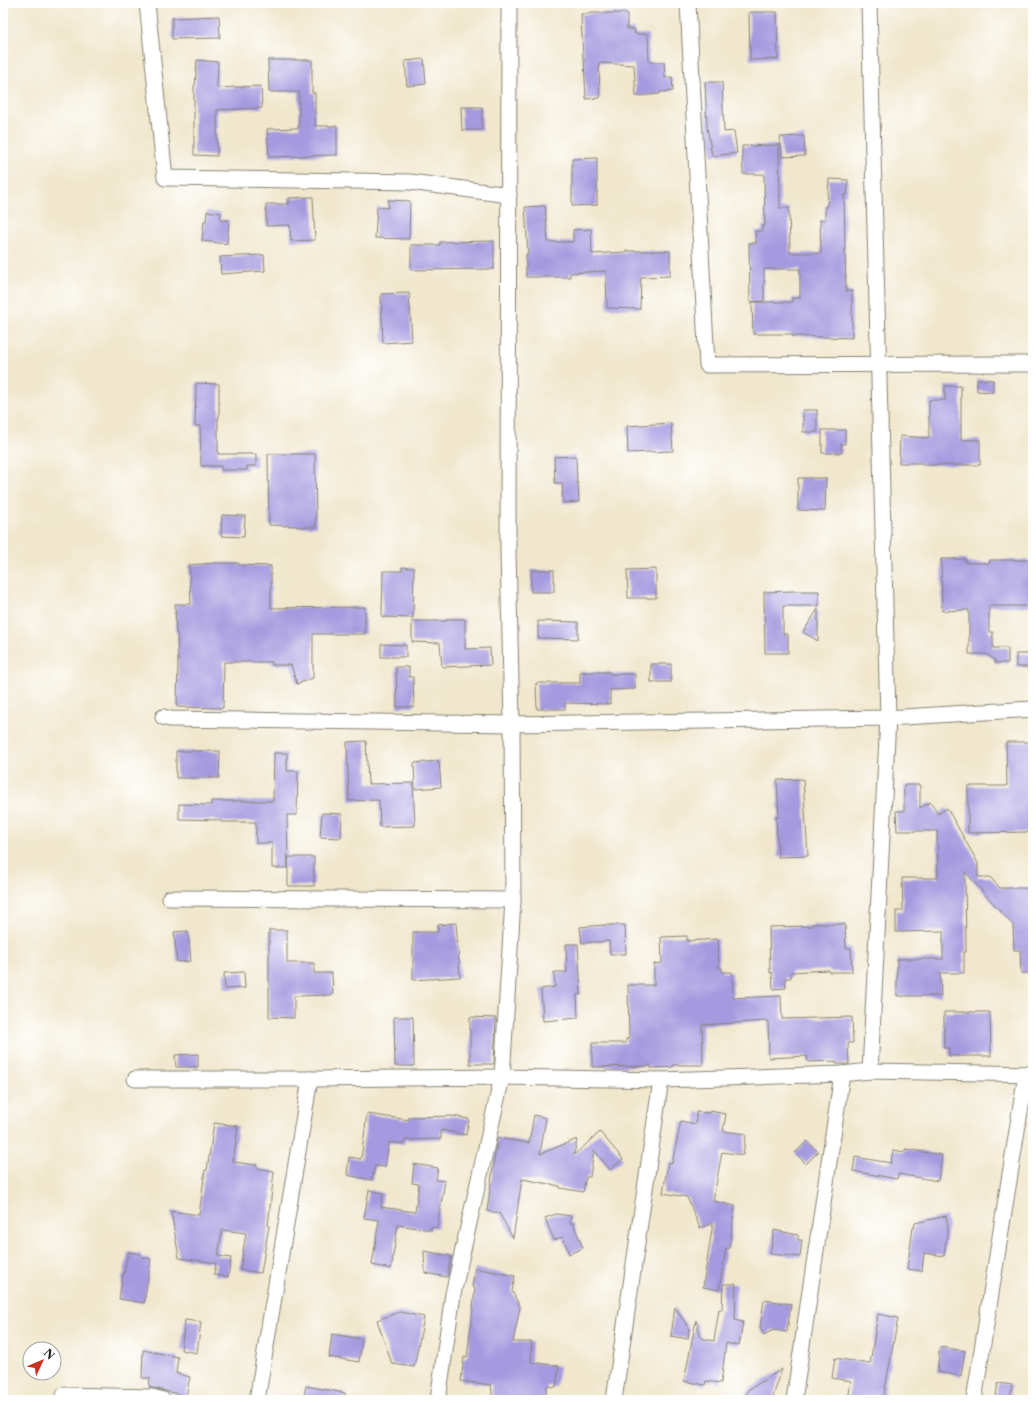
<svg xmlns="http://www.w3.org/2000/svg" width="1036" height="1403" font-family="'Libre Caslon Text',serif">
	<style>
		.building { fill: #a59adf }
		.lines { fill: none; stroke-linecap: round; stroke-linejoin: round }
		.minor-casing { stroke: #868274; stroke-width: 17 }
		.minor { stroke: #fff; stroke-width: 15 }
	</style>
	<rect width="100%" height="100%" fill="#fff"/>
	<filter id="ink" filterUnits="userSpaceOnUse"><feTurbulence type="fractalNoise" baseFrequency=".025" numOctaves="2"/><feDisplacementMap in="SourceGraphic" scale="8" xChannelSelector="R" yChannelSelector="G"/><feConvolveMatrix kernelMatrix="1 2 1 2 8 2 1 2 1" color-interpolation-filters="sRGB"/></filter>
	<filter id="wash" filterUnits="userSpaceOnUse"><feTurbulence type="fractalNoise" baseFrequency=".012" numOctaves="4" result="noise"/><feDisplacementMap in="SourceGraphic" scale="16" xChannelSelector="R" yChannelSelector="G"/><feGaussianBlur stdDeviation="0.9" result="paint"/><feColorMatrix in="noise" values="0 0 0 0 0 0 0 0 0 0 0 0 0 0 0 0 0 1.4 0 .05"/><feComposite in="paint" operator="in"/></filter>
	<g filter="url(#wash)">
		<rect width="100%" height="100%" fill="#f0e7cc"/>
		<g id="blocks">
			<g class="building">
				<path d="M 749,12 L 777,12 L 778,59 L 750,60 Z"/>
				<path d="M 590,13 L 627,13 L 627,29 L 634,29 L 635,34 L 648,34 L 649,62 L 664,62 L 665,78 L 672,77 L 673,91 L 660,92 L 660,94 L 636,96 L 634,65 L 599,63 L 600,98 L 586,99 L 584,59 L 583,59 L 581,14 L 590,14 Z"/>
				<path d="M 219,16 L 220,38 L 172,39 L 172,18 Z"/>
				<path d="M 424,59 L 426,84 L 407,86 L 405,61 Z"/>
				<path d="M 197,60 L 218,62 L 217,88 L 261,86 L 262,108 L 217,110 L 217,156 L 194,155 L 194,86 L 195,86 Z"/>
				<path d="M 268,60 L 312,60 L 312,93 L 315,93 L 315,126 L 337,126 L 337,155 L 269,157 L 267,129 L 299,128 L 299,92 L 269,92 Z"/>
				<path d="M 705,82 L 722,82 L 724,132 L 734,131 L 737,153 L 712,156 L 707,127 Z"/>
				<path d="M 461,107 L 482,107 L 482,130 L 462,130 Z"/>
				<path d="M 804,136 L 805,156 L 782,157 L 780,137 Z"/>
				<path d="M 779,145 L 780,208 L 789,208 L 790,253 L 821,253 L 820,220 L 825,220 L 825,206 L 827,206 L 829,179 L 848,180 L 847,195 L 844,195 L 845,252 L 846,291 L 852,291 L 852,338 L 792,336 L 792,334 L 753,334 L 752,302 L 792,302 L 792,298 L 800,298 L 800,269 L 764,269 L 764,301 L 750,302 L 749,243 L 756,243 L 755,231 L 762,231 L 762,226 L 765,226 L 764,174 L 743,174 L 742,146 Z"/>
				<path d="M 597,158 L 597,205 L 572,206 L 572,159 Z"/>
				<path d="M 313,197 L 315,240 L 291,241 L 290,225 L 266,226 L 266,204 L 289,204 L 289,198 Z"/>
				<path d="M 388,200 L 410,201 L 409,239 L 375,238 L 377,207 L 388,208 Z"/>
				<path d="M 545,206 L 548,242 L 573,242 L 573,230 L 591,229 L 592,254 L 626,252 L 626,251 L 670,251 L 670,276 L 641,277 L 640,309 L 607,308 L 606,271 L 570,273 L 570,277 L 526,277 L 526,254 L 528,254 L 525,207 Z"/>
				<path d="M 207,211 L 221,213 L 220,220 L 229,220 L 227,244 L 202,241 L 204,221 L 206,221 Z"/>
				<path d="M 494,241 L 494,269 L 411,270 L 411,245 L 440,245 L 440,242 Z"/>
				<path d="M 264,255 L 265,271 L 221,274 L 220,257 Z"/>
				<path d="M 409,293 L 412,341 L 383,343 L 381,294 Z"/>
				<path d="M 977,379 L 993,380 L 993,392 L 977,391 Z"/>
				<path d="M 196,383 L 219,384 L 219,418 L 218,418 L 218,454 L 256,454 L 256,466 L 247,466 L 247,470 L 221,470 L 221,466 L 201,466 L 200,426 L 195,426 Z"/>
				<path d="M 945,386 L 961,386 L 961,440 L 980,440 L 980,465 L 922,465 L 922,463 L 899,463 L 900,436 L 929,438 L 929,400 L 945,400 Z"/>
				<rect x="803" y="410" width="14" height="22"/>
				<path d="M 671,423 L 673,451 L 628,453 L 627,426 Z"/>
				<path d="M 822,430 L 845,430 L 845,444 L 841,444 L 842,453 L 822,453 Z"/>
				<path d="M 268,454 L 315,454 L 316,527 L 297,527 L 297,526 L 269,525 Z"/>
				<path d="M 576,456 L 577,483 L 578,483 L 579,502 L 563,503 L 562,483 L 555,483 L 554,457 Z"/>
				<path d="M 798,478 L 826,478 L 825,511 L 798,510 Z"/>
				<path d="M 222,515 L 245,516 L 244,537 L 221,536 Z"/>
				<path d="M 941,559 L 966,559 L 966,563 L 990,563 L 990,560 L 1033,560 L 1033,601 L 1029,601 L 1029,606 L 989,606 L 989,632 L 993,632 L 993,648 L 1008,648 L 1008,663 L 995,663 L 995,660 L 986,654 L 969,654 L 969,610 L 942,611 Z"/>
				<path d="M 215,563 L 239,563 L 239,565 L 271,566 L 271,608 L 365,607 L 365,634 L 313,634 L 313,678 L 297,684 L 291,665 L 272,665 L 272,662 L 224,662 L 223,708 L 177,707 L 178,661 L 177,633 L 176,633 L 175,604 L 191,604 L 189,565 Z"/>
				<path d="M 402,567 L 414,568 L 413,618 L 382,617 L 383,571 L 402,571 Z"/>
				<path d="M 656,569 L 656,598 L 628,598 L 627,570 Z"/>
				<rect x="531" y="570" width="23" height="22"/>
				<path d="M 795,591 L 819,591 L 819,606 L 783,606 L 783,634 L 788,634 L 788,653 L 765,653 L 764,592 Z"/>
				<path d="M 818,609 L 818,641 L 803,632 Z"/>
				<path d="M 447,619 L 465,619 L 465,649 L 490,648 L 491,665 L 442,667 L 440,643 L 412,642 L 412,621 L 447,621 Z"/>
				<path d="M 538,621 L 578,622 L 578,639 L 538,638 Z"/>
				<path d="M 381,644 L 406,645 L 406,657 L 381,657 Z"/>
				<rect x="1016" y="654" width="17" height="13"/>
				<rect x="651" y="664" width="20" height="18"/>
				<path d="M 396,667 L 409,667 L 409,677 L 413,677 L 414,707 L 397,707 Z"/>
				<path d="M 580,672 L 610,672 L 610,674 L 635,674 L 635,689 L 610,690 L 610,704 L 565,703 L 565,709 L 537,709 L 536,683 L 580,683 Z"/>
				<path d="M 366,741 L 368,784 L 413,783 L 415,826 L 380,827 L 379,800 L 349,801 L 347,742 Z"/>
				<path d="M 1006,742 L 1033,742 L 1033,832 L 968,833 L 968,786 L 1007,786 Z"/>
				<path d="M 176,751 L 220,751 L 219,778 L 176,778 Z"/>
				<path d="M 274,753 L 287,753 L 287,771 L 298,771 L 297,815 L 287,815 L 288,868 L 272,868 L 272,843 L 256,843 L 256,822 L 221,822 L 220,820 L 179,819 L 179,804 L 211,805 L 211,801 L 273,801 Z"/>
				<path d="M 439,761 L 441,787 L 415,789 L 414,763 Z"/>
				<path d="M 803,779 L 808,856 L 778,857 L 776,817 L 779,817 L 777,780 Z"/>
				<path d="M 904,785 L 920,785 L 920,808 L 930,802 L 938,814 L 947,808 L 978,863 L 978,877 L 990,877 L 1000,888 L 1033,888 L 1033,973 L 1021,973 L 1020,950 L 1014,950 L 1013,925 L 965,872 L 966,952 L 964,952 L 964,973 L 940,973 L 941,996 L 897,996 L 897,959 L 943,959 L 943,931 L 896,932 L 896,911 L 903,911 L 902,878 L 938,878 L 937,831 L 897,831 L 896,811 L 904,811 Z"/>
				<path d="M 322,813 L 342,814 L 341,838 L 320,837 Z"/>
				<rect x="288" y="857" width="26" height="29"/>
				<path d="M 456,923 L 460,977 L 413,980 L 413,932 L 438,932 L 438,925 Z"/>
				<path d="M 812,924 L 845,924 L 846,948 L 851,948 L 852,972 L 829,972 L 829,970 L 791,972 L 791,978 L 785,978 L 786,988 L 773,989 L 772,972 L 770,973 L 769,927 L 812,926 Z"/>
				<path d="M 603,925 L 625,925 L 626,954 L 610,954 L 609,941 L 582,943 L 580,927 Z"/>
				<path d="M 269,930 L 287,930 L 287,963 L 314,963 L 314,973 L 332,973 L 333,995 L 294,996 L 294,1018 L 269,1017 Z"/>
				<path d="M 188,931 L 191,961 L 177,962 L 174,932 Z"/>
				<path d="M 687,936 L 687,941 L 718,939 L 719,968 L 722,968 L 722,972 L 732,972 L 733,998 L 781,996 L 782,1019 L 852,1017 L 853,1043 L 848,1043 L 849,1064 L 836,1064 L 836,1061 L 808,1062 L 807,1056 L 769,1058 L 768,1021 L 702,1025 L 703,1065 L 673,1065 L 673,1067 L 651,1068 L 651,1066 L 592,1067 L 592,1043 L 626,1043 L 626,1039 L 629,1039 L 628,985 L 654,985 L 654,964 L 662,963 L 661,937 Z"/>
				<path d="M 566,944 L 578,944 L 581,994 L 577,995 L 578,1018 L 543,1021 L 541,989 L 555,987 L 554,972 L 567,972 Z"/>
				<path d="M 244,972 L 245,988 L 225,989 L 224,973 Z"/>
				<path d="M 944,1012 L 990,1012 L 991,1056 L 949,1056 L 949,1048 L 944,1048 Z"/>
				<path d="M 394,1017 L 413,1017 L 414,1066 L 395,1066 Z"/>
				<path d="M 470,1017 L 496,1018 L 494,1064 L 470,1064 Z"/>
				<path d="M 198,1054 L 198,1067 L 176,1067 L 175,1055 Z"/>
				<path d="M 710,1111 L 726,1114 L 723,1131 L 746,1134 L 743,1155 L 722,1152 L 713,1201 L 735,1206 L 729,1249 L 726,1248 L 719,1290 L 703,1287 L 713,1223 L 700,1228 L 687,1197 L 663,1193 L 668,1162 L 672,1163 L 681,1121 L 696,1124 L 696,1112 L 710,1113 Z"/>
				<path d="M 367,1114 L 409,1120 L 409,1117 L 453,1116 L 469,1119 L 466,1135 L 441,1130 L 441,1139 L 405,1140 L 404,1144 L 389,1142 L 385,1167 L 375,1166 L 372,1180 L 347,1175 L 349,1157 L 361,1159 Z"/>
				<path d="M 534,1115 L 546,1118 L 540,1154 L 577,1139 L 574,1155 L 600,1132 L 623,1159 L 610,1170 L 594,1150 L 590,1177 L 586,1177 L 583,1192 L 560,1188 L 560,1186 L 522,1179 L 513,1238 L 499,1213 L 487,1211 L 497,1140 L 498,1138 L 529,1143 Z"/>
				<path d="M 214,1123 L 238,1126 L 233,1162 L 257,1165 L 257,1168 L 274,1171 L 268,1226 L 269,1226 L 261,1273 L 240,1270 L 246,1233 L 222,1230 L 218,1256 L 231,1258 L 228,1277 L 214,1275 L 216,1263 L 179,1258 L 171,1211 L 199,1215 L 205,1170 L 207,1170 Z"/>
				<path d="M 807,1141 L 818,1152 L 806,1164 L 795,1153 Z"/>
				<path d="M 905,1149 L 942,1155 L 938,1181 L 898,1174 L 897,1179 L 853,1171 L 855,1157 L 891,1163 L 893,1150 L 905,1152 Z"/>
				<path d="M 414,1164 L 438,1168 L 436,1180 L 445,1181 L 437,1228 L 431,1227 L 431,1230 L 398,1225 L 391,1269 L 372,1265 L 379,1220 L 364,1218 L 369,1190 L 383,1193 L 381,1207 L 415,1212 L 419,1184 L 412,1183 Z"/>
				<path d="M 556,1214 L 571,1216 L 570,1223 L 573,1223 L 583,1248 L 569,1254 L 563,1237 L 554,1240 L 545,1218 Z"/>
				<path d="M 946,1216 L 948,1227 L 944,1256 L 924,1253 L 922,1271 L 907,1269 L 913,1228 L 914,1228 L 915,1223 Z"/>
				<path d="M 774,1230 L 798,1235 L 798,1240 L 802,1240 L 800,1257 L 770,1254 Z"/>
				<path d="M 424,1251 L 451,1256 L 447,1277 L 425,1273 Z"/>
				<path d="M 128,1252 L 141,1254 L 141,1257 L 151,1259 L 144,1303 L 119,1299 L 123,1274 L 124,1274 Z"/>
				<path d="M 475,1268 L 515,1276 L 512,1291 L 520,1307 L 513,1342 L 532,1342 L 531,1362 L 559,1366 L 556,1387 L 547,1386 L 545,1400 L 493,1400 L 491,1385 L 461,1381 L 464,1357 L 467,1357 L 472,1318 L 475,1288 L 472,1287 Z"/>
				<path d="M 723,1284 L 736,1284 L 735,1320 L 743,1322 L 739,1346 L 726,1343 L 721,1383 L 706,1381 L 705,1385 L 684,1381 L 696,1320 L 701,1338 L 714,1341 L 719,1309 L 722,1310 Z"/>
				<path d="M 764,1300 L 791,1304 L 787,1332 L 773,1330 L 764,1335 L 760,1328 Z"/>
				<path d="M 675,1307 L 689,1329 L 688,1339 L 671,1336 Z"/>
				<path d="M 400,1312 L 424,1317 L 414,1367 L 392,1364 L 377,1320 Z"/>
				<path d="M 878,1314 L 898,1318 L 883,1400 L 848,1400 L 851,1381 L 832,1378 L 835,1358 L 870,1364 Z"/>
				<path d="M 185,1320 L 201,1322 L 197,1353 L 181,1350 Z"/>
				<path d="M 332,1334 L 362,1339 L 359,1362 L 329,1357 Z"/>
				<path d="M 940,1347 L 965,1351 L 961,1376 L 937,1372 Z"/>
				<path d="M 143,1350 L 178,1357 L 176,1373 L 190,1377 L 186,1396 L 149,1387 L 150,1378 L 142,1378 Z"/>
				<path d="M 782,1369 L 772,1400 L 744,1400 L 748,1390 Z"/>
				<path d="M 998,1383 L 1012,1385 L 1010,1400 L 995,1400 Z"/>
				<path d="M 306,1386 L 345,1393 L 345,1400 L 303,1400 Z"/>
			</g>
		</g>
	</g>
	<g filter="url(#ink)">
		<use href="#blocks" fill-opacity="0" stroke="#868274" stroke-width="1"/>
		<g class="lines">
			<g class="minor-casing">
				<g id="minor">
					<path d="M 147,3 L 165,178 L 410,182 L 509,195"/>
					<path d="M 688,3 L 707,365 L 1033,364"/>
					<path d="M 869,3 L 888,718 L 870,1071"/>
					<path d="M 163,717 L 170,719 L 512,724 L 888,718 L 1033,709"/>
					<path d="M 170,898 L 513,900"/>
					<path d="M 135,1079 L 310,1079 L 502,1077 L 661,1080 L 842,1074 L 870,1071 L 1033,1074"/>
					<path d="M 64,1395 L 152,1397 L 163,1400"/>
					<path d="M 257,1400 L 310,1079"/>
					<path d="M 438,1400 L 453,1294 L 502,1077 L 513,900 L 512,724 L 508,551 L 509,3"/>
					<path d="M 614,1400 L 661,1080"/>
					<path d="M 794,1400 L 842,1074"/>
					<path d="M 974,1400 L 1026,1074"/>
				</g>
			</g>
			<use href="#minor" class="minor"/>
		</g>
	</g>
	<rect width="1036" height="1403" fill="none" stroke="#fff" stroke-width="16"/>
	<g transform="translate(42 1361) rotate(46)"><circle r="19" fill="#ffffff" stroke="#a4a4a4"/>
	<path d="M0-3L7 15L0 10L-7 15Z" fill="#c8321e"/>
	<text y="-6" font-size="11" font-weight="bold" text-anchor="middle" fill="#1c1c1c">N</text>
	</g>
</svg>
